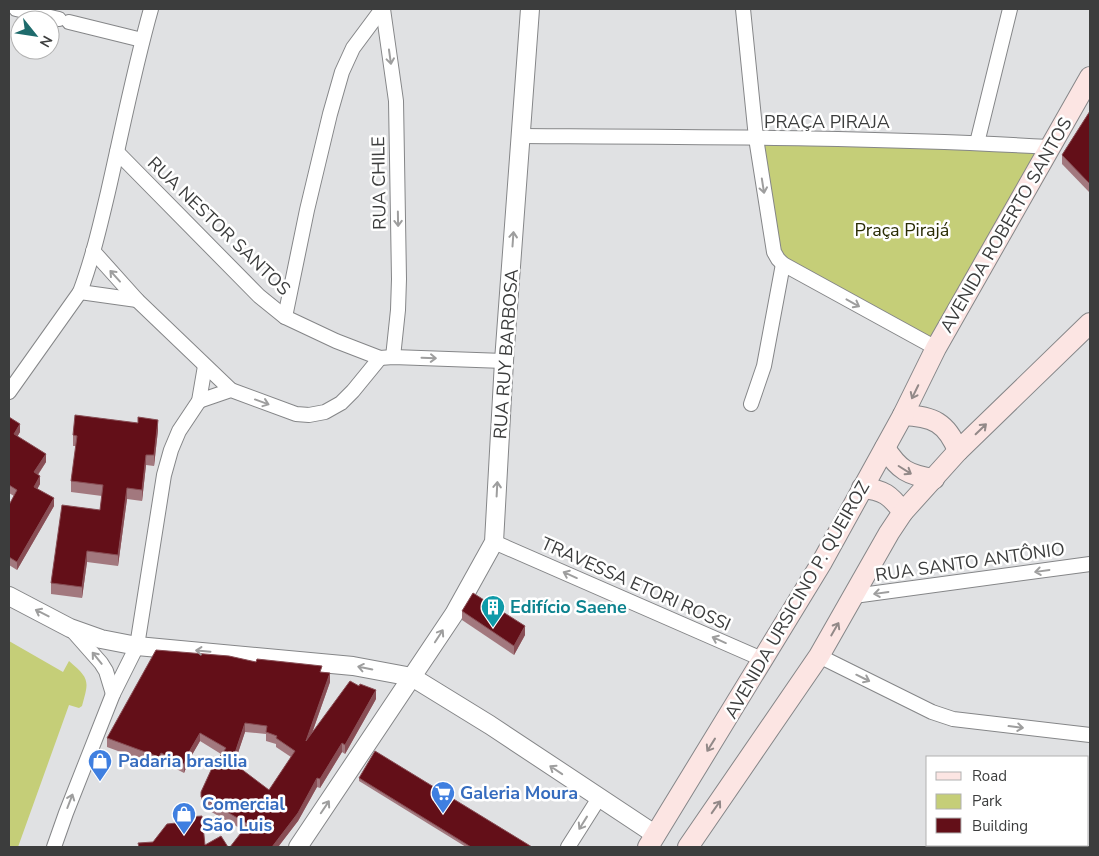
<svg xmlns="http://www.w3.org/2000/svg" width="1099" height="856" font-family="'Nunito Sans',sans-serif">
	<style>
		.green { fill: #c5ce78 }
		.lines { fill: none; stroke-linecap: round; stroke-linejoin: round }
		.minor-casing { stroke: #858688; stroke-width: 16 }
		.tertiary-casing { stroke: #858688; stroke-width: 20 }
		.secondary-casing { stroke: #858688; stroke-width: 22 }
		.minor { stroke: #fff; stroke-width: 14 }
		.tertiary { stroke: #fff; stroke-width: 18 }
		.secondary { stroke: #fce5e3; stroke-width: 20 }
		.wall { fill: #a2787e; fill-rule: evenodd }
		.shaded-wall { fill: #884e55 }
		.building { fill: #630f18; stroke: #884e55; fill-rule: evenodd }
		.oneway { stroke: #9e9e9e }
		.oneway2 { stroke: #928988 }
		.labels { text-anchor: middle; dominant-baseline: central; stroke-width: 5; stroke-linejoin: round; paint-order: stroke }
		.street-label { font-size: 18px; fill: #3c3d3d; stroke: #fff }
		.park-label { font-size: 18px; fill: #292c04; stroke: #fff }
		.culture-label { font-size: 18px; font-weight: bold; fill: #0d838f; stroke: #fff; text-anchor: start }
		.shop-label { font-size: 18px; font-weight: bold; fill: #366cbe; stroke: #fff; text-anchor: start }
	</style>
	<rect width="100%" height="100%" fill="#e0e1e3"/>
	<g class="green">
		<path d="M 756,138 L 1050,147 L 936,348 L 783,264 Z"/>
		<path d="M 9,641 L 63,672 L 69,661 C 90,679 89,681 82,706 L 79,708 L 69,705 L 18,847 L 9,847 Z"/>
	</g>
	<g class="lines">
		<g class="minor-casing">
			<g id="minor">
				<path d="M 16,9 L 59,19"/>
				<path d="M 383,9 L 396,101 L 397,159 L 399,279 L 398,310 L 393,357"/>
				<path d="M 743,9 L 756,138 L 774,252 L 778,259 L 783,264 L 936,348"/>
				<path d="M 69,22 L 142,40"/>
				<path d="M 521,136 C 697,137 874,137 1050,147"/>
				<path d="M 977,143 L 1010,9"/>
				<path d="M 117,152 L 259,296 L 285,317 L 336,341 L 380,358 L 393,357 L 504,361"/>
				<path d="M 93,251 L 137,300 L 231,390"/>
				<path d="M 80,292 L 137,300"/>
				<path d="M 285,317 L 307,210 L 330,114 L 342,72 L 353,48 L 382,9"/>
				<path d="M 9,392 L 80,292 C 92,260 100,226 108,192 C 122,131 134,69 151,9"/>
				<path d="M 199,401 L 231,390 L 296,414 L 309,415 L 325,412 L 341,403 L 353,391 L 380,358"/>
				<path d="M 751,404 L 764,366 L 783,264"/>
				<path d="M 494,542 L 764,660"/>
				<path d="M 854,596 L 1090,564"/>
				<path d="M 71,629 L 101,663 L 106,671 L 113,694"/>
				<path d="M 819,656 L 932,712 L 953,719 L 1090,735"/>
				<path d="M 54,847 L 66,813 L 113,694 L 137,646 L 164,475 L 171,450 L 179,431 L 199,401 L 205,366"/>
				<path d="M 568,847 L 599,798"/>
			</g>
		</g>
		<g class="tertiary-casing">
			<g id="tertiary">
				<path d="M 9,596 L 70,628 L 101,639 L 137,646 L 353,666 L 412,677 L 490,725 L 656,835"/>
				<path d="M 298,847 L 454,614 L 494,542 L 504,361 L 530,9"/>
			</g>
		</g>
		<g class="secondary-casing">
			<g id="secondary">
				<path d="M 903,415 C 933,416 947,423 958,451"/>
				<path d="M 885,448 C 899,470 908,475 934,479"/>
				<path d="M 862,488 C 884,490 890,495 903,512"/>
				<path d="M 648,847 L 822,562 L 903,415 L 936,348 L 1090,77"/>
				<path d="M 688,847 L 819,656 L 889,533 L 903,512 L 958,451 L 1090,323"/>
			</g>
		</g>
		<use href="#minor" class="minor"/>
		<use href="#tertiary" class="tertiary"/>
		<use href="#secondary" class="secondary"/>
	</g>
	<g class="wall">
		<path d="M 1090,111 L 1090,193 L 1062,164 L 1062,155 Z"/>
		<path d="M 9,417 L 20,432 L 17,437 L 46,462 L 38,475 L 40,484 L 37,489 L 54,506 L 17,570 L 9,565 L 9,505 L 14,496 L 9,493 Z"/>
		<path d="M 158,430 L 154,466 L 146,465 L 142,501 L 127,499 L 118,566 L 87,562 L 82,598 L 51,594 L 51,583 L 100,510 L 102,496 L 71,492 L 71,481 L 76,446 L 73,446 L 73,435 Z"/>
		<path d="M 462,611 L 525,635 L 514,655 L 462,620 Z"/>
		<path d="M 256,662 L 322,672 L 330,682 L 312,733 L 376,699 L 345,754 L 342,752 L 320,788 L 317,787 L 298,821 L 278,847 L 230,847 L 243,830 L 201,806 L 201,792 L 221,754 L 200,741 L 189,760 L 184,773 L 161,761 L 159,766 L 107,747 L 107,738 ZM 245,732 L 266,734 L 266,741 L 276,744 L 276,747 L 291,757 L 269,790 L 234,764 Z"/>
		<path d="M 359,778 L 532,847 L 466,847 L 359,781 Z"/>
	</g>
	<g class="shaded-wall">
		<path d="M 158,420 L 158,430 L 154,466 L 154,455 Z"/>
		<path d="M 20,424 L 20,432 L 14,442 L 14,434 Z"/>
		<path d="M 46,454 L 46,462 L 34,480 L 34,472 Z"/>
		<path d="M 146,455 L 146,465 L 142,501 L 142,490 Z"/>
		<path d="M 40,476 L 40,484 L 34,495 L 34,487 Z"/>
		<path d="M 127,488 L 127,499 L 118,566 L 118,555 Z"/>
		<path d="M 54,498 L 54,506 L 17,570 L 17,562 Z"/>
		<path d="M 87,551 L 87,562 L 82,598 L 82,587 Z"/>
		<path d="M 525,626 L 525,635 L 514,655 L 514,646 Z"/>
		<path d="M 330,673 L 330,682 L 306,750 L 306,741 Z"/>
		<path d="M 376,690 L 376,699 L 345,754 L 345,745 Z"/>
		<path d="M 245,723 L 245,732 L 232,771 L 232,762 Z"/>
		<path d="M 200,733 L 200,741 L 189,760 L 184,773 L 184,764 L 189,752 Z"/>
		<path d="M 342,743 L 342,752 L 320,788 L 320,779 Z"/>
		<path d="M 161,753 L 161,761 L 159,766 L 159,757 Z"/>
		<path d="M 317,778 L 317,787 L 298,821 L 278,847 L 272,847 Z"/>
	</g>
	<g class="building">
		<path d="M 1090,111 L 1090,184 L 1062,155 Z"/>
		<path d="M 75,415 L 138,423 L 138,417 L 158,420 L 154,455 L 146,455 L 142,490 L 127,488 L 118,555 L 87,551 L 82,587 L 51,583 L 62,505 L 100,510 L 103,485 L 71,481 L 77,436 L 73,435 Z"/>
		<path d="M 9,417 L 20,424 L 14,434 L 46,454 L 34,472 L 40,476 L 34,487 L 54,498 L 17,562 L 9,557 L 9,505 L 17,490 L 9,485 Z"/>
		<path d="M 473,593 L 525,626 L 514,646 L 462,611 Z"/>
		<path d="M 156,650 L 229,656 L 256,662 L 257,659 L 322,666 L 320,672 L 330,673 L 306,741 L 350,681 L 359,686 L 360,684 L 376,690 L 345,745 L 342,743 L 320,779 L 317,778 L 298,813 L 272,847 L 230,847 L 248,824 L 201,797 L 201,792 L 212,768 L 226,748 L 200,733 L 189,752 L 184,764 L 161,753 L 159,757 L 107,738 ZM 245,723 L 267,726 L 266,732 L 277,736 L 276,738 L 295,751 L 269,790 L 232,762 Z"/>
		<path d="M 375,751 L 532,847 L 471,847 L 359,778 Z"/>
		<path d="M 202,816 L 205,845 L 221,836 L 228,847 L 139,847 L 138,843 L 153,842 L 167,824 L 186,822 L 186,817 Z"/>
	</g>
	<defs><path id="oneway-shaft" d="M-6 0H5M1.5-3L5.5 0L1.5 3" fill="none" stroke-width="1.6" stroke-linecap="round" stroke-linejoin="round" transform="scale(1.25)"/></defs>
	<g class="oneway">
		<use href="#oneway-shaft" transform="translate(390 57) rotate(82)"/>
		<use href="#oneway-shaft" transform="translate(763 186) rotate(81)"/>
		<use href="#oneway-shaft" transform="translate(398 219) rotate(89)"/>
		<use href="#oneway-shaft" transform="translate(513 239) rotate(-86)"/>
		<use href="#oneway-shaft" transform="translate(115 276) rotate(-132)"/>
		<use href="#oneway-shaft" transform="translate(853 303) rotate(29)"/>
		<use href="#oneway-shaft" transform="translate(429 358) rotate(2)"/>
		<use href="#oneway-shaft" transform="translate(262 402) rotate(20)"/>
		<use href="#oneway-shaft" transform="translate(497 489) rotate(-87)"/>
		<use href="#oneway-shaft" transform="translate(1042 571) rotate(172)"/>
		<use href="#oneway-shaft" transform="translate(570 575) rotate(-156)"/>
		<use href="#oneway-shaft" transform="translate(881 593) rotate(172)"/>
		<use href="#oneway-shaft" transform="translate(42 613) rotate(-153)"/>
		<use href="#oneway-shaft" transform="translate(439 636) rotate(-57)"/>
		<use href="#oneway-shaft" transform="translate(719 640) rotate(-156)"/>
		<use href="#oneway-shaft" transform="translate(203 651) rotate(-175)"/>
		<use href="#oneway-shaft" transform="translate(97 658) rotate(-129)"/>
		<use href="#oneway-shaft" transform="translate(365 668) rotate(-169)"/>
		<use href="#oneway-shaft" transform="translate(863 678) rotate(26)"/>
		<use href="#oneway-shaft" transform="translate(1016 727) rotate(7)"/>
		<use href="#oneway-shaft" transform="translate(556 770) rotate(-146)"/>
		<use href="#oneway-shaft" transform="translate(70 801) rotate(-69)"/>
		<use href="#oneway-shaft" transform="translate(325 807) rotate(-56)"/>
		<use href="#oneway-shaft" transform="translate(583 823) rotate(122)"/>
	</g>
	<g class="oneway2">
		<use href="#oneway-shaft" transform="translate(915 392) rotate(116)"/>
		<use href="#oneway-shaft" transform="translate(981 429) rotate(-44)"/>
		<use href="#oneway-shaft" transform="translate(905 470) rotate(32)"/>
		<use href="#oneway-shaft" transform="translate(835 629) rotate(-60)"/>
		<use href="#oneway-shaft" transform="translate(711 745) rotate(122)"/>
		<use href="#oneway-shaft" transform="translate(716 807) rotate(-55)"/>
	</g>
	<defs>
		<g id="building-pin" transform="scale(1.25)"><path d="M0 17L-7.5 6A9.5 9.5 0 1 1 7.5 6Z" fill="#0f9aa8" stroke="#fff"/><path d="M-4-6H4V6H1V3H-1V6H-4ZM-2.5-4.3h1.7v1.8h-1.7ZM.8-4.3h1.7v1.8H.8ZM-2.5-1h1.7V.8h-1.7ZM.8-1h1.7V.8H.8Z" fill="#fff"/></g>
		<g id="shop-pin" transform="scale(1.25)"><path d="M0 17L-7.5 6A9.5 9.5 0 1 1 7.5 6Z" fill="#3f7fe0" stroke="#fff"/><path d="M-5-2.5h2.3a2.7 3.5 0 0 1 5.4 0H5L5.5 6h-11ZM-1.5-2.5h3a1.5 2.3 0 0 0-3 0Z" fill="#fff"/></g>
		<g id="supermarket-pin" transform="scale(1.25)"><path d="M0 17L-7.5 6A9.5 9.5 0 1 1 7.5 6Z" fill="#3f7fe0" stroke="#fff"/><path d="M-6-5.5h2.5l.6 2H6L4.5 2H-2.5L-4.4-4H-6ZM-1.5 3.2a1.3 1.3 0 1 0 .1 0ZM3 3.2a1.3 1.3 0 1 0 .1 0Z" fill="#fff"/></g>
	</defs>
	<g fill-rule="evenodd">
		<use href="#building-pin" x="493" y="607"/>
		<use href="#shop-pin" x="100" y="761"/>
		<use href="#supermarket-pin" x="443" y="793"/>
		<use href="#shop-pin" x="184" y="814"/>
	</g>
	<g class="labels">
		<g class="street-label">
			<text x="827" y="122">PRAÇA PIRAJA</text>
			<text transform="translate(379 183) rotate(-91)">RUA CHILE</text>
			<text transform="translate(1006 225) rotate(-60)">AVENIDA ROBERTO SANTOS</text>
			<text transform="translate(219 226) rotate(44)">RUA NESTOR SANTOS</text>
			<text transform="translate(506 354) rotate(-86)">RUA RUY BARBOSA</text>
			<text transform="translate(970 562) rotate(-8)">RUA SANTO ANTÔNIO</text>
			<text transform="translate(636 584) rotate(24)">TRAVESSA ETORI ROSSI</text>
			<text transform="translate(797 600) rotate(-60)">AVENIDA URSICINO P. QUEIROZ</text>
		</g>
		<g class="park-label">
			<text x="902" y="230">Praça Pirajá</text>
		</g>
		<g class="culture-label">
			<text x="510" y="607">Edifício Saene</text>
		</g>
		<g class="shop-label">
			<text x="118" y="761">Padaria brasilia</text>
			<text x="460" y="793">Galeria Moura</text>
			<text x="202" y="804">Comercial<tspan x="202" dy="21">São Luis</tspan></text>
		</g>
	</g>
	<rect width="1099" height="856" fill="none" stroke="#3c3d3d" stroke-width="20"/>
	<rect x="926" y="756" width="162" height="90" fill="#ffffff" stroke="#b1b1b1"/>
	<rect x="936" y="772" width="25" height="8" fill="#fce5e3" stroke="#b1b1b1"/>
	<text x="972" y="781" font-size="15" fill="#3c3d3d">Road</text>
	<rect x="936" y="794" width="25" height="15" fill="#c5ce78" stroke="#b1b1b1"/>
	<text x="972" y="806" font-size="15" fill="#3c3d3d">Park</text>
	<rect x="936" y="818" width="25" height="15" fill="#630f18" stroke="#b1b1b1"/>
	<text x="972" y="831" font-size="15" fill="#3c3d3d">Building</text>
	<g transform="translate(35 35) rotate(120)"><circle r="24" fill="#ffffff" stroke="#b1b1b1"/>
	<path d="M0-4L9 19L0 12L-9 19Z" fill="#1e6b6c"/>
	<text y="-8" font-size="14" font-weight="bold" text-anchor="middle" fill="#3c3d3d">N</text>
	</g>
</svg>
